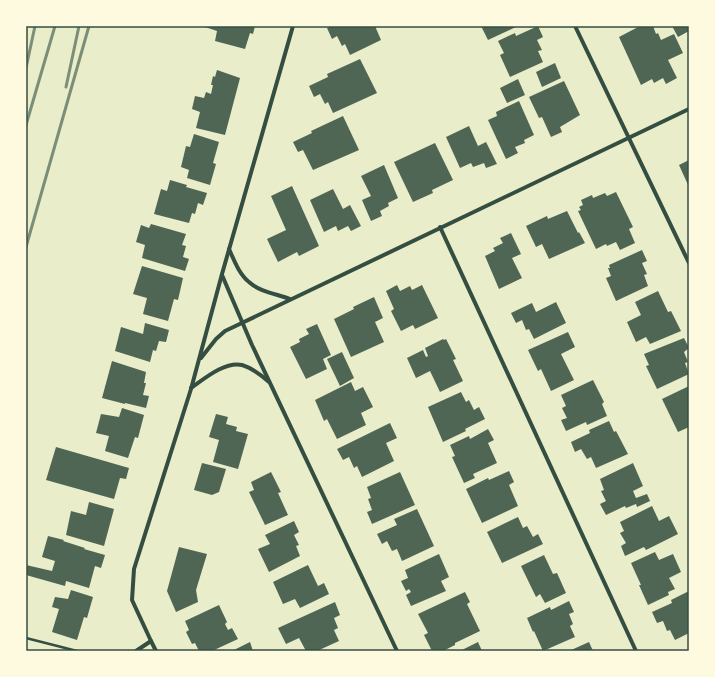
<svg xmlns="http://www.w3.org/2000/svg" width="715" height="677" font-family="Ubuntu,sans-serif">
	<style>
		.building { fill: #4f6655 }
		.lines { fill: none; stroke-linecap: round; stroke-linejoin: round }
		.path { stroke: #344e41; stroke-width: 2.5 }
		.minor { stroke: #344e41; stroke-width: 4 }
		.rail { stroke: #7c8e77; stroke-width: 3 }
		.neatline { fill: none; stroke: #344e41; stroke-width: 1.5 }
	</style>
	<rect width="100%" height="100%" fill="#e9edc9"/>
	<g class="building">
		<path d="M 206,26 L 255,26 L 253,34 L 250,33 L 245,49 L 215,41 L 217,31 L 205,27 Z"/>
		<path d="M 331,26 L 375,26 L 381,40 L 350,55 L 345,44 L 342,46 L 337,36 L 332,39 L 327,28 Z"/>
		<path d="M 481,26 L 518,26 L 488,40 Z"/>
		<path d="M 538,26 L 543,37 L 537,40 L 542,50 L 538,51 L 543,62 L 510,77 L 500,55 L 504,53 L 498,41 L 515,33 L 516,36 Z"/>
		<path d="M 640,26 L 653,26 L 656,34 L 658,33 L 661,40 L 674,34 L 683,53 L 668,60 L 677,78 L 666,84 L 663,78 L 654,83 L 652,79 L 641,85 L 619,37 Z"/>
		<path d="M 672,26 L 689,26 L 689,31 L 678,37 Z"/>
		<path d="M 360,59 L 377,93 L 333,113 L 328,102 L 325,104 L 320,94 L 314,97 L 309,86 L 328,77 L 327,74 Z"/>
		<path d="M 555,63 L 561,78 L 542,87 L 536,72 Z"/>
		<path d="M 217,70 L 240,78 L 225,135 L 196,128 L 200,112 L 192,109 L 195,96 L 204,98 L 206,92 L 211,94 L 213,85 L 211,85 L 213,76 L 215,77 Z"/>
		<path d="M 518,79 L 525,95 L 507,103 L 500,88 Z"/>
		<path d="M 564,81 L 580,115 L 560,127 L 562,132 L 551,137 L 542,117 L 539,118 L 529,97 Z"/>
		<path d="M 519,101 L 534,135 L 524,140 L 525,143 L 515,147 L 518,153 L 506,159 L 488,120 L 497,116 L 496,112 Z"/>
		<path d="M 343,116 L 359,150 L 313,170 L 303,150 L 298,152 L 293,142 L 312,133 L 311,131 Z"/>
		<path d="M 469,126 L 478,146 L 486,142 L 497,164 L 486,168 L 484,163 L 473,167 L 471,163 L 460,168 L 446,137 Z"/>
		<path d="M 194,134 L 219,142 L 213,163 L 216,164 L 210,185 L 187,178 L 189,170 L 181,167 L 186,146 L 190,147 Z"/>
		<path d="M 435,143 L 453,180 L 432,190 L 433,193 L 413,202 L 394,162 Z"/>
		<path d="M 689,160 L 689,187 L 679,165 Z"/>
		<path d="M 384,165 L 398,198 L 388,203 L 389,206 L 380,211 L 382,216 L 371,221 L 362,200 L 371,196 L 361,176 Z"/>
		<path d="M 170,180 L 187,185 L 186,187 L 207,193 L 203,205 L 198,203 L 195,214 L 192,213 L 189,223 L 154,214 L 161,189 L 167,191 Z"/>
		<path d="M 292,186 L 319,246 L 299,256 L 297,252 L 278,262 L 267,239 L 286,230 L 271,196 Z"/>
		<path d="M 333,189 L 343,209 L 350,205 L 361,226 L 351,231 L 348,226 L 338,231 L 336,226 L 324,232 L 310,200 Z"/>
		<path d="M 616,192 L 633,227 L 629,229 L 635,243 L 620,250 L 616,242 L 607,246 L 606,244 L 596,249 L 578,211 L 581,210 L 579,207 L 583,205 L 581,200 L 592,195 L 593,198 L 605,193 L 607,196 Z"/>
		<path d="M 567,211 L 578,233 L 579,232 L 585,243 L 549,259 L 542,244 L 536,247 L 526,226 L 547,216 L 548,219 Z"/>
		<path d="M 151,224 L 186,234 L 182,245 L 186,246 L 183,257 L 189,259 L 185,271 L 142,258 L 145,245 L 136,242 L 141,225 L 149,228 Z"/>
		<path d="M 511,233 L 521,254 L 512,258 L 522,278 L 499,289 L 485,256 L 495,251 L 493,248 L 503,243 L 500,238 Z"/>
		<path d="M 642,250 L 647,261 L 642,263 L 647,274 L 644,275 L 648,286 L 616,301 L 606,278 L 611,276 L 608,268 L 610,268 L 609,265 Z"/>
		<path d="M 142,266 L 183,278 L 178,300 L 174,299 L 168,321 L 143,314 L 147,298 L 133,294 Z"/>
		<path d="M 397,285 L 400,291 L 410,286 L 412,290 L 422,285 L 438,318 L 415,329 L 413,325 L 401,331 L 391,311 L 394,309 L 386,291 Z"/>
		<path d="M 658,291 L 668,312 L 671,311 L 681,331 L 650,344 L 646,337 L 636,342 L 627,322 L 641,315 L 635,302 Z"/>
		<path d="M 374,297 L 383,318 L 375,322 L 384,342 L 351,357 L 334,319 L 354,309 L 353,307 Z"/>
		<path d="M 556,302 L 566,323 L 534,339 L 529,329 L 526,330 L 522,320 L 516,323 L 511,313 L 532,303 L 536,312 Z"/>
		<path d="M 145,323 L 169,330 L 166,342 L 159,341 L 156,351 L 153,350 L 150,362 L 115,351 L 121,327 L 143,334 Z"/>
		<path d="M 317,324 L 331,355 L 323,359 L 327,369 L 306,379 L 290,347 L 300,342 L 299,339 L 309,334 L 306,329 Z"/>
		<path d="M 568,332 L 575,347 L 561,354 L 574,380 L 551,391 L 541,369 L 538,371 L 528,350 Z"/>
		<path d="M 684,338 L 689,348 L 684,352 L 688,362 L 685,363 L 689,374 L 657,389 L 646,366 L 649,365 L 644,354 Z"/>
		<path d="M 443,339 L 444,340 L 446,339 L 456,359 L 453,360 L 463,381 L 440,392 L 430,371 L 416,378 L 407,358 L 423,350 L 426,357 L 428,356 L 425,348 Z"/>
		<path d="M 342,352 L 354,378 L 340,386 L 327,359 Z"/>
		<path d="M 112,361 L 146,372 L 144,383 L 146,383 L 143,395 L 149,396 L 146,408 L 125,403 L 125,404 L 102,398 Z"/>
		<path d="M 593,380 L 604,402 L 602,404 L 607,416 L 587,425 L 586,422 L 566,431 L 561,420 L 567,418 L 562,408 L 566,406 L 561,395 Z"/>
		<path d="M 351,382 L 355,391 L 363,387 L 373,407 L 361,413 L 366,425 L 337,439 L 327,419 L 324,421 L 315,400 Z"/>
		<path d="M 689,386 L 689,427 L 678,432 L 662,399 Z"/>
		<path d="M 461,392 L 466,402 L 469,400 L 474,410 L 479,407 L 485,419 L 465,429 L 466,431 L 443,442 L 428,407 Z"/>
		<path d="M 122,408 L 144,415 L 138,438 L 135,437 L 128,458 L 105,451 L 109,436 L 96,433 L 101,414 L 119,417 Z"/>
		<path d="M 216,414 L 228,417 L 226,424 L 237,427 L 236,431 L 248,434 L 238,469 L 213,462 L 219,440 L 209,437 Z"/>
		<path d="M 609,421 L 614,432 L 616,431 L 628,454 L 596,468 L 591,457 L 587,459 L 581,449 L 575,452 L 571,442 L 590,433 L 589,430 Z"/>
		<path d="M 390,423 L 397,438 L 386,443 L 394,461 L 362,477 L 357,466 L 354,468 L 349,457 L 343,460 L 337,449 Z"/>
		<path d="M 488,429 L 494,440 L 488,443 L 497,463 L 473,474 L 475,478 L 464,483 L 452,457 L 455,456 L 450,445 L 469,436 L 470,439 Z"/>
		<path d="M 56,447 L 129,468 L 126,479 L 120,478 L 114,499 L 46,480 Z"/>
		<path d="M 202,463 L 226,469 L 219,492 L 212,495 L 194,490 Z"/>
		<path d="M 633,463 L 643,486 L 633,491 L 636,498 L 647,494 L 650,501 L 637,507 L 636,504 L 626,508 L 625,506 L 606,515 L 600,504 L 606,501 L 601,491 L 604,490 L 600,479 Z"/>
		<path d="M 509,471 L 514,482 L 509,485 L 518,506 L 482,523 L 466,489 L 488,478 L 489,480 Z"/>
		<path d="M 271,472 L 281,492 L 278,493 L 288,515 L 265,525 L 249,492 L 254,490 L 251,482 Z"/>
		<path d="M 400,472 L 415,505 L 372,524 L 367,512 L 372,510 L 368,499 L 371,498 L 367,487 Z"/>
		<path d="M 89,502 L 114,509 L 104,546 L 66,535 L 71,511 L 86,515 Z"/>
		<path d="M 652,506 L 659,521 L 669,516 L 678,534 L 646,550 L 644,547 L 625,556 L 621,546 L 626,543 L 620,533 L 624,531 L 620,522 Z"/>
		<path d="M 417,509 L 434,546 L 402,561 L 397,549 L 392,551 L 387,541 L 382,544 L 377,534 L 397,525 L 394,519 Z"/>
		<path d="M 518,517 L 523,528 L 527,526 L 533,537 L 538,534 L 543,544 L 502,563 L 487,532 Z"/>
		<path d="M 294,521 L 299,532 L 294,535 L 299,545 L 296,546 L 300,556 L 269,572 L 258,549 L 270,544 L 265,535 Z"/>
		<path d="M 48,536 L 64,540 L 63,541 L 85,548 L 84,549 L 105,555 L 101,568 L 95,566 L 89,588 L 66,581 L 65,586 L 26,575 L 26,565 L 52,571 L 55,561 L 42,557 Z"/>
		<path d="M 179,547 L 207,554 L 196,590 L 198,602 L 176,612 L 167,591 Z"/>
		<path d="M 655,552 L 659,560 L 673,554 L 681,572 L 669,578 L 675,589 L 668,592 L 669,595 L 648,605 L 639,585 L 641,585 L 631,563 Z"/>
		<path d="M 439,554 L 449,577 L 441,581 L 446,591 L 411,606 L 406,595 L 411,592 L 409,589 L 406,591 L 401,581 L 408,578 L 405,570 Z"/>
		<path d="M 544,555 L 553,574 L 557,573 L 566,593 L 545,603 L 540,594 L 536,597 L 521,566 Z"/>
		<path d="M 308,565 L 318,586 L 324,583 L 329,594 L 300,608 L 295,599 L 283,604 L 273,582 Z"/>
		<path d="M 71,590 L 93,597 L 87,618 L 84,617 L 77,640 L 52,632 L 59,609 L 52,607 L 55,597 L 68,599 Z"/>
		<path d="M 689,591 L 689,633 L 675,640 L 670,630 L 667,631 L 663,621 L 657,623 L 652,612 L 672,603 L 671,600 Z"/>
		<path d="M 465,592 L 470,602 L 467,604 L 480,631 L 455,643 L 455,645 L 443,651 L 432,651 L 424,635 L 428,633 L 418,614 Z"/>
		<path d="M 569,601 L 574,612 L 569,614 L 573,624 L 570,626 L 575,637 L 543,651 L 534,631 L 533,632 L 527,618 L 550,607 L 551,610 Z"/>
		<path d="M 335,602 L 340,615 L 334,618 L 338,628 L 334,630 L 339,641 L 317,651 L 306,651 L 299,638 L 286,644 L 278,628 Z"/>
		<path d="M 219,605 L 227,622 L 225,624 L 228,630 L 232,628 L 238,639 L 212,651 L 199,651 L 195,643 L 192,644 L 186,632 L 189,630 L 185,621 Z"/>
		<path d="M 250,642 L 253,651 L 232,651 Z"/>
		<path d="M 478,642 L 482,651 L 460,651 Z"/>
		<path d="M 589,642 L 593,651 L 569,651 Z"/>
	</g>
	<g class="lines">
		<path class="path" d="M 26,638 L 77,651"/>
		<g class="minor">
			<path d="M 575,26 L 689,263"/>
			<path d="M 440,227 L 636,651"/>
			<path d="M 229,249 C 234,260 239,274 249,282 C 260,292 277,294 290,299"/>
			<path d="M 222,275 L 252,345 L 397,651"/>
			<path d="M 201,358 L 216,339 L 225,331 L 689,109"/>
			<path d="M 191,388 C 204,379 225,361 242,365 C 252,368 261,375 269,382"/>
			<path d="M 151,641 L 156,651"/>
			<path d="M 136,651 L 151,641 L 132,600 L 134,569 L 191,389 L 222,274 L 293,26"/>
		</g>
		<g class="rail">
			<path d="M 26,68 L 35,26"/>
			<path d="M 66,87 L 79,26"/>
			<path d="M 26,125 L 55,26"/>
			<path d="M 26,247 L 89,26"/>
		</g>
	</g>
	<rect width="715" height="677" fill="none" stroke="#fefae0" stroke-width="54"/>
	<rect x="27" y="27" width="661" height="623" class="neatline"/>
</svg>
